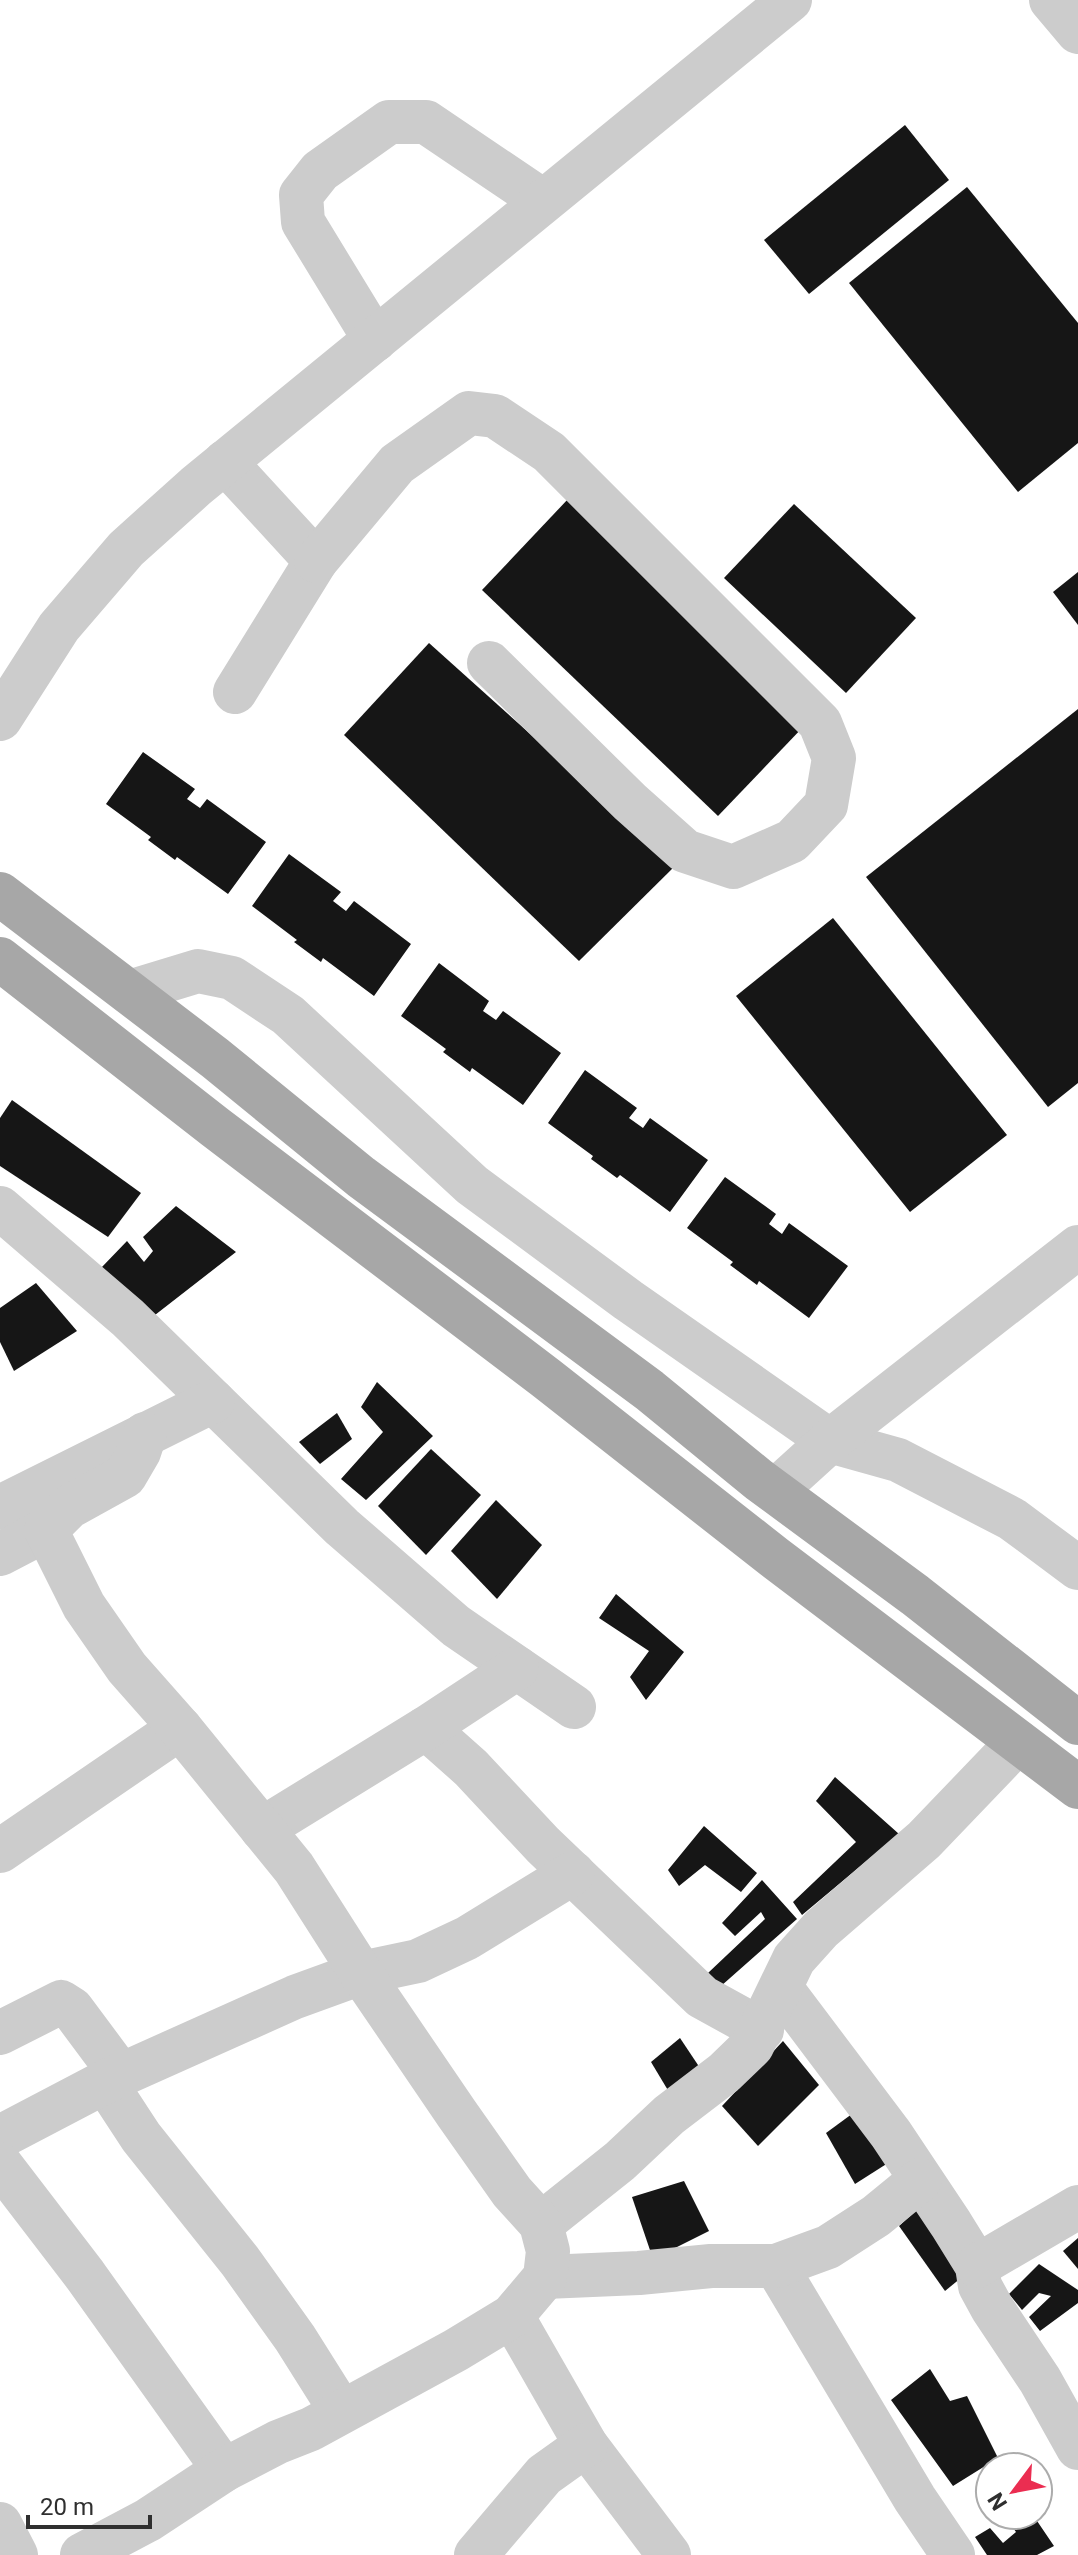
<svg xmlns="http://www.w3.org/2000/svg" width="1078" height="2555" font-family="Roboto,sans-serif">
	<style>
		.building { fill: #161616 }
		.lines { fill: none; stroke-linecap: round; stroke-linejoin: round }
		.minor { stroke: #ccc; stroke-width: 44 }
		.major { stroke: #a7a7a7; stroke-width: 44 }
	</style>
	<rect width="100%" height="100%" fill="#fff"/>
	<g class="building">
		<path d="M 905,125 L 949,180 L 809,294 L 764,240 Z"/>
		<path d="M 967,187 L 1078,323 L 1078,443 L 1018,492 L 849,283 Z"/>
		<path d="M 569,498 L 805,725 L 718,816 L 482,590 Z"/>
		<path d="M 794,504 L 916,618 L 846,693 L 724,578 Z"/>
		<path d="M 1078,572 L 1078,625 L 1053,592 Z"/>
		<path d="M 429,643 L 676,865 L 579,961 L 344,735 Z"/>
		<path d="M 1078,709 L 1078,1083 L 1048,1107 L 866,877 Z"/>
		<path d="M 143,752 L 195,789 L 187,799 L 200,808 L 207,799 L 266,842 L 228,894 L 177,857 L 175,860 L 148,840 L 151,837 L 106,804 Z"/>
		<path d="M 289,854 L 341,892 L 333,901 L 346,911 L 354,901 L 411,944 L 374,996 L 323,958 L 321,962 L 294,942 L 297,940 L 252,906 Z"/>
		<path d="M 833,918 L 1007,1135 L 910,1212 L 736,996 Z"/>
		<path d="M 439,963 L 489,1001 L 483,1011 L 496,1020 L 503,1011 L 561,1053 L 523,1105 L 472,1068 L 470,1072 L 443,1052 L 446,1049 L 401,1016 Z"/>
		<path d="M 585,1070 L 637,1108 L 629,1118 L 643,1128 L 650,1118 L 708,1160 L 670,1212 L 620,1175 L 617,1178 L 591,1159 L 593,1156 L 548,1123 Z"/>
		<path d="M 12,1100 L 141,1193 L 108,1237 L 0,1166 L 0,1118 Z"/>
		<path d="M 725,1177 L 776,1214 L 769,1224 L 782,1234 L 789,1223 L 848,1266 L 809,1318 L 759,1281 L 757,1285 L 730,1265 L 733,1262 L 687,1228 Z"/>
		<path d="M 176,1206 L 236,1252 L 155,1315 L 101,1268 L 127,1241 L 144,1262 L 153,1251 L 143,1237 Z"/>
		<path d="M 36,1283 L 77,1331 L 14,1371 L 0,1342 L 0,1308 Z"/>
		<path d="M 377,1382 L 433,1436 L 366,1500 L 341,1479 L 383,1432 L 361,1407 Z"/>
		<path d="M 337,1413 L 352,1439 L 320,1464 L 299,1442 Z"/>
		<path d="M 431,1449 L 481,1495 L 426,1555 L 378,1506 Z"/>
		<path d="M 496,1500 L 542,1545 L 497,1599 L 451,1551 Z"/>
		<path d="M 616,1594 L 684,1652 L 646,1700 L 630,1677 L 649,1651 L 599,1618 Z"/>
		<path d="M 835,1777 L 899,1834 L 802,1915 L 793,1902 L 856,1842 L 816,1801 Z"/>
		<path d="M 704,1826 L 757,1873 L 741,1892 L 705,1865 L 679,1886 L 668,1870 Z"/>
		<path d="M 762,1880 L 797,1919 L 721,1986 L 708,1973 L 765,1919 L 761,1912 L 735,1936 L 722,1923 Z"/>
		<path d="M 680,2038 L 706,2077 L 672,2097 L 651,2062 Z"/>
		<path d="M 783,2041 L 819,2085 L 758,2146 L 722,2106 Z"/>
		<path d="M 856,2111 L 888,2163 L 855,2184 L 826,2133 Z"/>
		<path d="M 684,2181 L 709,2231 L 653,2259 L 632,2197 Z"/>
		<path d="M 919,2208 L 967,2273 L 945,2291 L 899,2226 Z"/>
		<path d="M 1078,2238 L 1078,2269 L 1063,2251 Z"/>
		<path d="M 1039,2264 L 1078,2290 L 1078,2303 L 1040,2331 L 1029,2317 L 1051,2296 L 1039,2293 L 1022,2310 L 1009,2294 Z"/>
		<path d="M 930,2369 L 950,2401 L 967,2396 L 998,2458 L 953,2486 L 891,2400 Z"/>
		<path d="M 1009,2515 L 1033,2515 L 1054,2546 L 1037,2555 L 987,2555 L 975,2537 L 990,2528 L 1003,2543 L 1016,2532 L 1005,2517 Z"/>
	</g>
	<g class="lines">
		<g class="minor">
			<path d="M 1051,0 L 1078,32"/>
			<path d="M 375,340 L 303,222 L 301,195 L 320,171 L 389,122 L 426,122 L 543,201"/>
			<path d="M 225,462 L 316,561 L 235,692"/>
			<path d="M 316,561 L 397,464 L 469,413 L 495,416 L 549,452 L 820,723 L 834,758 L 826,805 L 792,841 L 733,867 L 685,851 L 630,802 L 489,663"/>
			<path d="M 0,719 L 59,627 L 126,549 L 196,486 L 790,0"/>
			<path d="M 129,992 L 198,971 L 232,978 L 288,1015 L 472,1185 L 628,1300 L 830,1441 L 898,1460 L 1012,1519 L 1078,1568"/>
			<path d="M 0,1208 L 128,1318 L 342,1527 L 456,1626 L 574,1707"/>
			<path d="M 775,1491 L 830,1441 L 1078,1247"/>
			<path d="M 0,1507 L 213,1401"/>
			<path d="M 0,1554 L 46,1530"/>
			<path d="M 426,1728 L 471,1768 L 543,1845 L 702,1997 L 762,2030"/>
			<path d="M 262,1829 L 426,1728 L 517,1668"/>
			<path d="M 0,1851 L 180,1728"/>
			<path d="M 781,1988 L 891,2134 L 951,2224 L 977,2266 L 980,2286 L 992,2308 L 1040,2380 L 1078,2448"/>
			<path d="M 0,2033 L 61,2002 L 72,2009 L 121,2075"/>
			<path d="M 105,2082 L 141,2137 L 240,2261 L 295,2338 L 341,2411"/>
			<path d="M 0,2137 L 105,2082 L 295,1997 L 361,1973 L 418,1961 L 467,1938 L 573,1873"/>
			<path d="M 0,2164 L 85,2275 L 224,2470"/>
			<path d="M 541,2224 L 620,2161 L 669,2115 L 724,2073 L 752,2046 L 794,1959 L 821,1929 L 924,1840 L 1018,1742"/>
			<path d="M 776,2266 L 915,2499 L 953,2555"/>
			<path d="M 977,2266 L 1078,2207"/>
			<path d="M 545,2277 L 639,2273 L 711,2266 L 776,2266 L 828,2247 L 876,2216 L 920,2180"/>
			<path d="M 512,2316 L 586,2445 L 669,2555"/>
			<path d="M 0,2524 L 16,2555"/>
			<path d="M 82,2555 L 148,2520 L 224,2470 L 278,2442 L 311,2429 L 456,2350 L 512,2316 L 545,2277 L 548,2251 L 541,2224 L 512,2192 L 457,2114 L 361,1973 L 294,1868 L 180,1728 L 127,1668 L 84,1606 L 46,1530 L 69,1507 L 125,1476 L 139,1452 L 145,1434"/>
			<path d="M 476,2555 L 544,2475 L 586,2445"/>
		</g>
		<g class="major">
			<path d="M 0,894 L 215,1058 L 361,1177 L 649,1390 L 759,1480 L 915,1595 L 1078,1723"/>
			<path d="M 0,959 L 215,1127 L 546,1378 L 774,1557 L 1078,1787"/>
		</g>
	</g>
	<g transform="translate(1014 2491) rotate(238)"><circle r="38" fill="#ffffff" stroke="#acacac" stroke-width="2"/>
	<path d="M0-6L14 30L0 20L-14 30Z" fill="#eb2d51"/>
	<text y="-12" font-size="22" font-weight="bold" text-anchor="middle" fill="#2f2f2f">N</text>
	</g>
	<path d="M28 2515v12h122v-12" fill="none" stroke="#2f2f2f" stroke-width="4"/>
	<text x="40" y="2515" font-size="24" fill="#2f2f2f" stroke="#ffffff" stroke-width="6" paint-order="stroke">20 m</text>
</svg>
